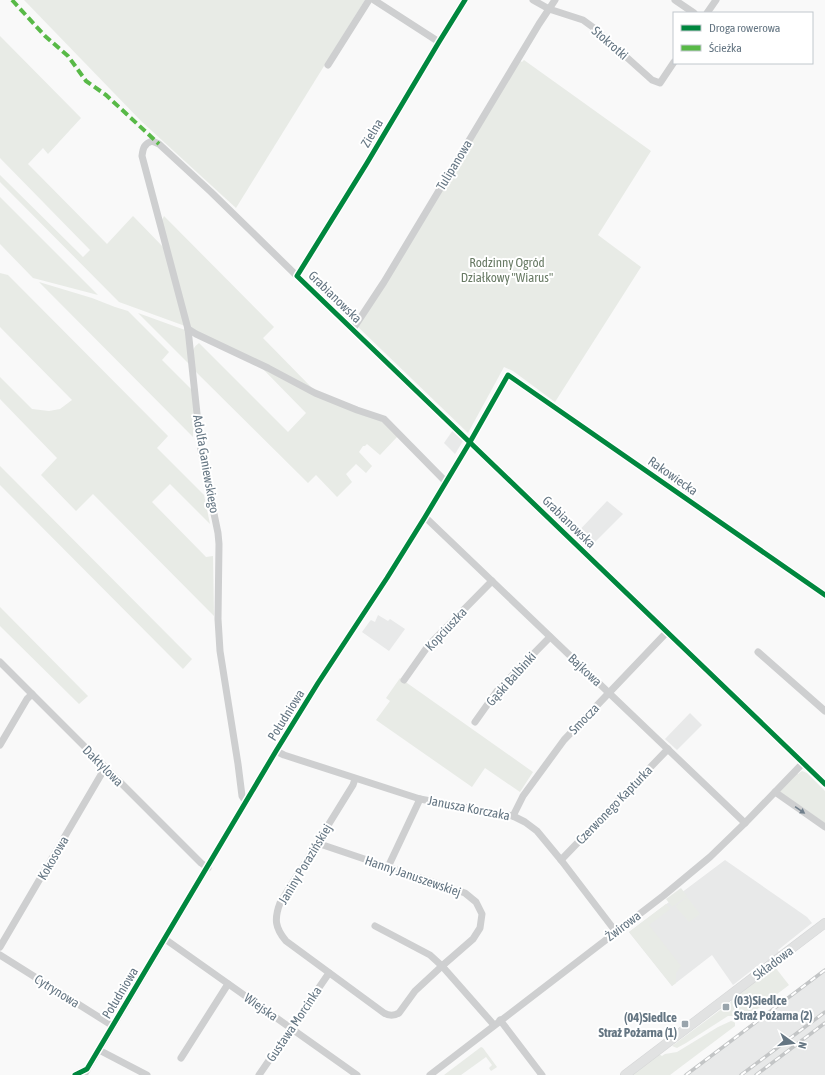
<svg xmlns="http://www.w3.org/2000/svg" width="825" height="1075" font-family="'Asap Condensed',sans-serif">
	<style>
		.built { fill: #e8e9e9 }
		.green { fill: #e8ebe6 }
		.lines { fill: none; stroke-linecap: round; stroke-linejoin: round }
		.secondary-casing { stroke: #d5d6d7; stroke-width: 10 }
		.minor { stroke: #cecfd0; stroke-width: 7 }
		.secondary { stroke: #e1e2e2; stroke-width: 9 }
		.rail-casing { stroke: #c3c5c6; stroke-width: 3.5 }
		.rail { stroke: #fff; stroke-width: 2; stroke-dasharray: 6; stroke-linecap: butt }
		.quiet { stroke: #58b947; stroke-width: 4; stroke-dasharray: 8 4; stroke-linecap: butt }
		.cycleway-casing { stroke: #fff; stroke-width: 8 }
		.cycleway { stroke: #00873e; stroke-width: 5 }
		.oneway { fill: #707f8b }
		.poi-dot { fill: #99a4ac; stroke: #fff; stroke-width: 1.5 }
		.labels { text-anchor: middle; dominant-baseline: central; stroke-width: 4; stroke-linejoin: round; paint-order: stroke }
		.street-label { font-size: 13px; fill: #657683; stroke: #fff }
		.park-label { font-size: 13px; fill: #687a64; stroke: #fff }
		.poi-label { font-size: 13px; font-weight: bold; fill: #657683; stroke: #fff; text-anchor: start }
	</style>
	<rect width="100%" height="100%" fill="#f9f9f9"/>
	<g class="built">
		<path d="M 453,430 L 462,439 L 463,441 L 455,454 L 444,443 Z"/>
		<path d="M 607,501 L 623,514 L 589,548 L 575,535 Z"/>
		<path d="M 378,615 L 388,621 L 390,619 L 405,629 L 389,651 L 362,632 L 370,621 L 371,620 L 375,622 Z"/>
		<path d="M 690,713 L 702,725 L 677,750 L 665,739 Z"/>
		<path d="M 725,860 L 807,917 L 812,923 L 778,950 L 779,952 L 762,964 L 761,963 L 733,985 L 712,955 L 672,986 L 629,932 Z"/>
		<path d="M 825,968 L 825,1075 L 683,1075 Z"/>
	</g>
	<g class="green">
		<path d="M 24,0 L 365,0 L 236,208 L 141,121 Z"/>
		<path d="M 0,36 L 81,118 L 48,154 L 43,148 L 28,164 L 107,244 L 133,216 L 165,249 L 185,326 L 119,302 L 0,182 L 0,175 L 83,257 L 90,250 L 0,158 Z"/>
		<path d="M 524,60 L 651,151 L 598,235 L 641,267 L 555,402 L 513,371 L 504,367 L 468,433 L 357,326 L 520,61 L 522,62 Z"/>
		<path d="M 0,197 L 98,295 L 33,278 L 0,244 Z"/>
		<path d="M 164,216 L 274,327 L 263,338 L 312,388 L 190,328 L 161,222 Z"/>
		<path d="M 0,273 L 8,275 L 168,436 L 157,448 L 204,495 L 210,524 L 170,484 L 152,502 L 206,557 L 213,556 L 214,616 L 93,494 L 76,511 L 41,475 L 57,458 L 0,399 L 0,377 L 32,409 L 49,411 L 60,409 L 72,400 L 0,327 Z"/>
		<path d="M 39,282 L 92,298 L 115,307 L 128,311 L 169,352 L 162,360 L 192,390 L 196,431 L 193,429 L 193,437 Z"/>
		<path d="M 138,313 L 185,330 L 190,365 Z"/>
		<path d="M 199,343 L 288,432 L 306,413 L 260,366 L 383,422 L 398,436 L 380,455 L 367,444 L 365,446 L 363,446 L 359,452 L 372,466 L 366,473 L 356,464 L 346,474 L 352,482 L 337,497 L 316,475 L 308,483 L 194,370 C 193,359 189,350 199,343 Z"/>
		<path d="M 0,466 L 192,659 L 183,669 L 0,485 Z"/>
		<path d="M 0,607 L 88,696 L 79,704 L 0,626 Z"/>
		<path d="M 400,678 L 533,772 L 520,792 L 485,768 L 472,787 L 376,720 L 390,701 L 386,698 Z"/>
		<path d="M 802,771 L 807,773 L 825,791 L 825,823 L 780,792 L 780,790 L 797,773 L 798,774 Z"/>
		<path d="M 681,888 L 687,896 L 672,907 L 666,899 Z"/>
		<path d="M 687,897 L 700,914 L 689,922 L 676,907 L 677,905 Z"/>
		<path d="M 666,904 L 670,908 L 669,910 L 649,925 L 681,966 L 676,973 L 676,983 L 672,986 L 629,932 Z"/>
		<path d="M 775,967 L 789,985 L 743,1020 L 741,1019 L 737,1016 L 728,1016 L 686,1043 L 677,1048 L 672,1046 L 731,1002 L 731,1000 Z"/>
		<path d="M 731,1021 L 734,1022 L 735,1023 L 735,1026 L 670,1075 L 631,1075 L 659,1054 L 662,1056 L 665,1054 L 677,1052 L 718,1027 Z"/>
		<path d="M 481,1047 L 483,1048 L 497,1067 L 491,1071 L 489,1068 L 492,1065 L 486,1057 L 461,1075 L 444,1075 Z"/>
	</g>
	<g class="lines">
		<g class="secondary-casing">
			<path id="secondary" d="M 625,1075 L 825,923"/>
		</g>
		<g class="minor">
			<path d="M 374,0 L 439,42"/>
			<path d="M 533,0 L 549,9 L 583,20 L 594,28 L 652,80 L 660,83 L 674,62"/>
			<path d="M 675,0 L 694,13"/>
			<path d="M 707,13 L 716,0"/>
			<path d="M 328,65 L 369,0"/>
			<path d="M 297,276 L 367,163 L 439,42 L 465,0"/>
			<path d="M 188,329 L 196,334 L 268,368 L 315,393 L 357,410 L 384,419 L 446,482"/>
			<path d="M 353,329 L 384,282 L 539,24 L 555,0"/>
			<path d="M 425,517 C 531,619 639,721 745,823"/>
			<path d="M 758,652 L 825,711"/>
			<path d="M 0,662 L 201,863 L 208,868"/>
			<path d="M 404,680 L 428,646 L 492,581"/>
			<path d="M 475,722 L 497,691 L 550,637"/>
			<path d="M 0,745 L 27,699 L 32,694"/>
			<path d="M 276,751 L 284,755 L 420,799 L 513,816 L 525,822 L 537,831 L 561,860 L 616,932"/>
			<path d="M 775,792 L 825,827"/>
			<path d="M 246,802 L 242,796 L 238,764 L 220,651 L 218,619 L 219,544 L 218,533 L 201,451 L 188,329 L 142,156 C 143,148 144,144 152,141 L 159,144 L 211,192 L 297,276 L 825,784"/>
			<path d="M 513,816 L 523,796 L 564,740 L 667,632"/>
			<path d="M 317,843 L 465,893 L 476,902 L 482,914 L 480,928 L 473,939 L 442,966 L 415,991 L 399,1013 C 394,1016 389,1016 384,1013 L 286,941 C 275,928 274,919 280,903 L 353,785 L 355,779"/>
			<path d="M 561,860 L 668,749"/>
			<path d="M 388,867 L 420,799"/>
			<path d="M 375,926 L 430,955 L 442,966 L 494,1025"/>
			<path d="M 165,939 L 357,1075"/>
			<path d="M 0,947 L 102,773 L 106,768"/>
			<path d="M 0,955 L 113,1026"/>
			<path d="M 500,1020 L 542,1075"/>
			<path d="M 99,1050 L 147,1075"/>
			<path d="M 181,1058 L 228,984"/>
			<path d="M 75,1075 L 87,1069"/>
			<path d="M 84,1075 L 276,751 L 318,683 L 387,578 L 425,517 L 470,442 L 508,375 L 825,595"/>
			<path d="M 259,1075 L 329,973"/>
			<path d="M 430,1075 L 663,896 L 710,857 L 745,823 L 803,763"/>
		</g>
		<use href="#secondary" class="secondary"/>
		<g class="rail-casing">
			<g id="rail">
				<path d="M 686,1075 L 825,970"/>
				<path d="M 741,1075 L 825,1012"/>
				<path d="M 756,1075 L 825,1023"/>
			</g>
		</g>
		<use href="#rail" class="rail"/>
		<path class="quiet" d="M 12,0 L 45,36 L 68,56 L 86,81 L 106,95 L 159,144"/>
		<g class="cycleway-casing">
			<g id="cycleway">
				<path d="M 465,0 L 439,42 L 367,163 L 297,276 L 825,784"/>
				<path d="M 75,1075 L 87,1069 L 276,751 L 318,683 L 387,578 L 425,517 L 470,442 L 508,375 L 825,595"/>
			</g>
		</g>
		<use href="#cycleway" class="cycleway"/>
	</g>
	<defs><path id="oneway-solid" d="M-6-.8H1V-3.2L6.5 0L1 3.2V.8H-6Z"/></defs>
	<use class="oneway" href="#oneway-solid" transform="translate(800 810) rotate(35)"/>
	<g class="poi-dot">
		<rect x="722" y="1003" width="8" height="8" rx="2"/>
		<rect x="681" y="1020" width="8" height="8" rx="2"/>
	</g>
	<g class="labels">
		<g class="street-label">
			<text transform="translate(610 43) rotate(41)">Stokrotki</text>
			<text transform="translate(372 133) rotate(-59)">Zielna</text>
			<text transform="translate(454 165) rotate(-59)">Tulipanowa</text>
			<text transform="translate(335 297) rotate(44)">Grabianowska</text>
			<text transform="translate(206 464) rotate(80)">Adolfa Ganiewskiego</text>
			<text transform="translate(673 476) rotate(35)">Rakowiecka</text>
			<text transform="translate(569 522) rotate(44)">Grabianowska</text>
			<text transform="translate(446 629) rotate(-47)">Kopciuszka</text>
			<text transform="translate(585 670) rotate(43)">Bajkowa</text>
			<text transform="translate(511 679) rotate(-48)">Gąski Balbinki</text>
			<text transform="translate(286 715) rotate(-58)">Południowa</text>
			<text transform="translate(584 719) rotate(-46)">Smocza</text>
			<text transform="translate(103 766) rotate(45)">Daktylowa</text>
			<text transform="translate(614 805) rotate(-46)">Czerwonego Kapturka</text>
			<text transform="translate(469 808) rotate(11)">Janusza Korczaka</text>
			<text transform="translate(53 858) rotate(-60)">Kokosowa</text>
			<text transform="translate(305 864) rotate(-59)">Janiny Porazińskiej</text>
			<text transform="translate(413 876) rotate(19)">Hanny Januszewskiej</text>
			<text transform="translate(623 926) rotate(-37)">Żwirowa</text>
			<text transform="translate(773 963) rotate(-37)">Składowa</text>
			<text transform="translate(57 991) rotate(32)">Cytrynowa</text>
			<text transform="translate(120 993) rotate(-59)">Południowa</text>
			<text transform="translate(261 1007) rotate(35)">Wiejska</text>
			<text transform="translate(294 1024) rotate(-56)">Gustawa Morcinka</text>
		</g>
		<g class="park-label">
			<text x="507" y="262">Rodzinny Ogród<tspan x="507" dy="15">Działkowy "Wiarus"</tspan></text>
		</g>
		<g class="poi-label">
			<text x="734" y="1000">(03)Siedlce<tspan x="734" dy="15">Straż Pożarna (2)</tspan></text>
			<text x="677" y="1017" text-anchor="end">(04)Siedlce<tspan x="677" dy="15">Straż Pożarna (1)</tspan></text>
		</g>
	</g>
	<rect x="673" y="12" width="140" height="52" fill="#ffffff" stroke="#c1c8cd"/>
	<rect x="681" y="25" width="20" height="6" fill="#00873e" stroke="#c1c8cd"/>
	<text x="709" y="32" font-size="12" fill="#657683">Droga rowerowa</text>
	<rect x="681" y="45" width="20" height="6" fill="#58b947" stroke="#c1c8cd"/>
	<text x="709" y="52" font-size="12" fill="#657683">Ścieżka</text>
	<g transform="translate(793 1043) rotate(104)" stroke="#ffffff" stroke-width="3" paint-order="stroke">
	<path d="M0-3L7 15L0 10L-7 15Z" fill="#657683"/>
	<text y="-6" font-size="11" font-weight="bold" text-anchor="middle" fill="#657683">N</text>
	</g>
</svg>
